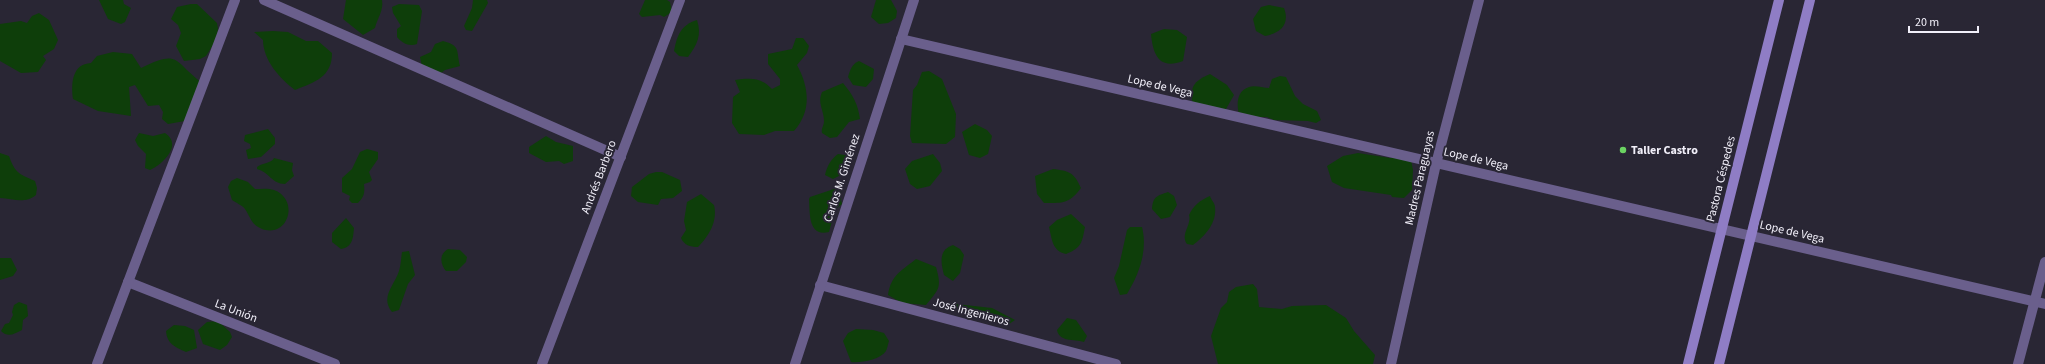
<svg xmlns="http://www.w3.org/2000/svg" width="2045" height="364" font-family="'Source Sans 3',sans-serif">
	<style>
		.green { fill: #0e3e0a }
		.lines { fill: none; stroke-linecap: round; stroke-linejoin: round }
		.street { stroke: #6a5f8c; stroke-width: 10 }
		.secondary { stroke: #8f7dc5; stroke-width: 10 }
		.poi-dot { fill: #6bd362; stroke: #292634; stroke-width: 1.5 }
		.labels { text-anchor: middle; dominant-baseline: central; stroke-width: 4; stroke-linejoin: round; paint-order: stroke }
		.street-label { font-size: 12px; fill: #f1eff9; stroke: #292634 }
		.poi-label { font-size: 12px; font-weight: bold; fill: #f1eff9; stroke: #292634; text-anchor: start }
	</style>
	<rect width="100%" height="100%" fill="#292634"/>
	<g class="green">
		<path d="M 99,0 L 123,0 L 124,4 L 131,8 L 125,22 L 121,24 L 108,19 Z"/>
		<path d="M 346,0 L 382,0 C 384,10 377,19 375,28 L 363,35 L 343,19 Z"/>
		<path d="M 473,0 L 487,0 L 488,3 L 472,31 L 466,30 L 464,26 L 472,8 Z"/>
		<path d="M 645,0 L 667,0 L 670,2 L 672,12 L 664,17 L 660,15 L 642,17 L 639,14 Z"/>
		<path d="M 876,0 L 891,0 L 897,11 L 896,18 L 888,23 L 879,24 L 871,17 Z"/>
		<path d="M 191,4 L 197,4 L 217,23 L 218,29 L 216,40 L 206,56 L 200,59 L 184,61 L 176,46 L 181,33 L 178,25 L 171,19 L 177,7 Z"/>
		<path d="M 399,4 L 419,5 L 422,11 L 417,44 C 409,47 402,43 397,37 L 397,29 L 401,26 L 393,13 L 392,7 Z"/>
		<path d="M 1269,5 L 1284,8 C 1290,24 1281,33 1265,36 L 1256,31 L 1253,19 L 1261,7 Z"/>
		<path d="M 39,13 L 49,20 L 58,40 L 54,49 L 43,56 L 46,60 L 38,72 L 21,73 L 0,61 L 0,24 L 21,21 L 27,23 L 32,16 Z"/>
		<path d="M 697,20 C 702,35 697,45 688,57 L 679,56 L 674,51 C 677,35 681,25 697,20 Z"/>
		<path d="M 1164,29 L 1177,30 L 1187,37 L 1183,61 C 1159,70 1153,55 1151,34 Z"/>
		<path d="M 273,31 L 288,32 L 306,41 L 318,41 L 332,53 C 332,77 315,82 295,90 C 280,79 263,60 263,40 L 254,32 Z"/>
		<path d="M 796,38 L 803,38 L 809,46 L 807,53 L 797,65 C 809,87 812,111 794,131 L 775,131 L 764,135 L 739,134 L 732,123 L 733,97 L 740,92 L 735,80 C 750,78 761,77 772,89 L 780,85 L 780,79 L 768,64 L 768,54 L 792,49 Z"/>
		<path d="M 443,41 C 461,46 456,50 460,66 L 445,70 L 441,73 L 441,77 L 430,79 L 423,71 L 420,57 L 431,52 L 435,44 Z"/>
		<path d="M 113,52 L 132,54 L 141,68 C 180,49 173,61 202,83 L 185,121 L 168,124 L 162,119 L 163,112 L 159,105 L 148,106 L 135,85 L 129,87 L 131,116 L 98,111 L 73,99 C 71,83 72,64 91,63 L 97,56 Z"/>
		<path d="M 859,61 L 874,69 L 873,79 L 866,87 L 853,85 L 848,77 C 850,70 852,64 859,61 Z"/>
		<path d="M 929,71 L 942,79 L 956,114 L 955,137 L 946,144 L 912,143 L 910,136 L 913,90 L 917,85 L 922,72 Z"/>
		<path d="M 1210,74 L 1227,85 L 1234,95 L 1226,109 L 1209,113 L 1194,111 C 1190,90 1189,83 1210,74 Z"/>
		<path d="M 1280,76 L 1286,77 L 1295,96 L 1303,104 L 1317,111 L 1321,120 L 1316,123 L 1308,121 L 1274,120 L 1267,117 L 1240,117 C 1236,106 1236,91 1249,87 C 1255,85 1263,88 1269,88 L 1272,79 Z"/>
		<path d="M 843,83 C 853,95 858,104 860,119 L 849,122 L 837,137 L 830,138 L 822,133 C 821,128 824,126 824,121 C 824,110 817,103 822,92 Z"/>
		<path d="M 975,124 L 987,130 L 992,136 L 988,154 L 980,158 L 969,155 L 962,132 Z"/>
		<path d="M 268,129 L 275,138 L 275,144 L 261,157 L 248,159 L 246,150 L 251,148 L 250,144 L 244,141 L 245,135 Z"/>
		<path d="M 139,133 L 153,136 L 165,133 C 183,145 163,164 150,170 L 145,168 L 146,154 L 138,146 L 135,140 Z"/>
		<path d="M 546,136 L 556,142 L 573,146 L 573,161 L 564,164 L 559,161 L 546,162 L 529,153 L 529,147 Z"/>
		<path d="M 367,149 L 378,152 L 378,159 L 369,172 L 372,180 L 370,182 L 364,184 C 365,193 364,197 358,203 L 352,203 L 349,200 L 350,196 L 342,192 L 342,178 L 352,169 L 360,152 Z"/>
		<path d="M 0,153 L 9,156 C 15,173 19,174 35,181 L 37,188 L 36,195 C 25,204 14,199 0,198 Z"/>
		<path d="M 1358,153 L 1390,158 L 1402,155 L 1411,160 L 1413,170 L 1412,190 L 1404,198 L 1392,197 L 1391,195 L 1344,188 L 1332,182 L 1327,166 L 1343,156 Z"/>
		<path d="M 838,154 L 851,156 C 854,171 844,173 833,179 L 825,175 C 827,166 831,159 838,154 Z"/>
		<path d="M 933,154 L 940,163 L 942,171 L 930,186 L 917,189 L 910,184 L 905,169 L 912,161 Z"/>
		<path d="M 274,158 L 293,163 L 292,170 L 294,176 L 285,184 C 272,184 269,172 257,169 L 257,167 C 262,163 272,163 274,158 Z"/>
		<path d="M 1053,169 C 1069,171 1074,172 1081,188 C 1069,204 1063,203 1044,203 L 1037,194 L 1035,176 Z"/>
		<path d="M 656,172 L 662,172 L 680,180 L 682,191 L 673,198 L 661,199 L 658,205 L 638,202 L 631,196 L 632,187 L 649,174 Z"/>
		<path d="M 237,178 L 248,182 L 255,189 C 261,189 268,188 274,190 C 301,200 287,241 260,228 C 251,224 250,216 245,209 C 242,205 236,203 232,200 L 228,187 L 231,181 Z"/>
		<path d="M 834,189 L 842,192 L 840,196 L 842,204 L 835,210 L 829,232 C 808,237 810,214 809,199 L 810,197 Z"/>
		<path d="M 1168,192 L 1174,196 L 1177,205 L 1170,217 L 1161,219 L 1152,209 C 1153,196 1157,196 1168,192 Z"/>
		<path d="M 701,194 L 714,205 C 718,221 709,236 698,247 C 690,247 684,245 681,238 L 686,230 L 684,221 L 687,202 Z"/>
		<path d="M 1210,196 C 1211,200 1215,203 1215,207 C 1217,223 1205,236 1193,245 L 1187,244 C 1180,234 1192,225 1189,215 C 1194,205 1199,201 1210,196 Z"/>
		<path d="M 1071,214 L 1085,227 C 1082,242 1082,248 1066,254 C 1052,251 1052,239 1049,227 L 1057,220 Z"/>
		<path d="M 346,218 L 354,228 C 353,238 353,247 341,249 L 332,242 L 332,233 Z"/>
		<path d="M 1130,227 L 1142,227 C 1148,251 1139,274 1127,294 L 1120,295 L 1114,278 L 1119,266 L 1127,230 Z"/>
		<path d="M 953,245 L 960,249 L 964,255 L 960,273 L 953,281 L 944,275 C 941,263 938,250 953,245 Z"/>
		<path d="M 448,249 L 460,250 L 467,257 L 466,262 L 457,271 L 446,271 C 440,264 439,254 448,249 Z"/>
		<path d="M 409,251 L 415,275 L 408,284 L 399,310 L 392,312 C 380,297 394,286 399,271 C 401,265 401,258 402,252 Z"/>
		<path d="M 0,258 L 11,258 L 17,270 L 13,276 L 0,280 Z"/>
		<path d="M 916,259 L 936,267 C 942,288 939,289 926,305 L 902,303 L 888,295 C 891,275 901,271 916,259 Z"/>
		<path d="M 1253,284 L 1257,289 L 1259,307 L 1282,309 L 1292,306 L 1326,305 L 1346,318 L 1354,331 L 1375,355 L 1373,364 L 1218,364 L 1211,336 L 1221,308 L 1227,302 L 1229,292 L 1236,287 Z"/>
		<path d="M 19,302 L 27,305 L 28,316 L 23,320 L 22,330 C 14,334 8,338 1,331 L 5,324 L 9,323 L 13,315 L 12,312 L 14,305 Z"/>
		<path d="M 956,304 L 992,308 L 1015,320 L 1009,324 L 994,318 L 972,318 L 962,313 L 956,308 Z"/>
		<path d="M 1067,318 L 1076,320 L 1087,336 L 1084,342 C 1074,339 1059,342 1057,330 Z"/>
		<path d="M 218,321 L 230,332 L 232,337 L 227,345 L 220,350 L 203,344 L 198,330 L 207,322 Z"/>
		<path d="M 174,325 L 185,326 L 194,330 L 197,348 L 186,352 C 175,347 167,344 166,331 Z"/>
		<path d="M 856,329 L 873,330 L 884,333 L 889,341 C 888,344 887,349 886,351 C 880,360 861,363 851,362 L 843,341 L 848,333 Z"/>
	</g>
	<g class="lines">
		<g class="street">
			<path d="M 264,0 L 621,157"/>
			<path d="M 901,39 L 2045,304"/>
			<path d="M 128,282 L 335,364"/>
			<path d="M 820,285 L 1116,364"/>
			<path d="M 97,364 L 235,0"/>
			<path d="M 542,364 L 680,0"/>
			<path d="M 795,364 L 914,0"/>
			<path d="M 1391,364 L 1436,164 L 1479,0"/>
			<path d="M 2018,364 L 2045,262"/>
		</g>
		<g class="secondary">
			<path d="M 1688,364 L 1779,0"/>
			<path d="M 1719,364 L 1810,0"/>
		</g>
	</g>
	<circle class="poi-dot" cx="1623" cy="150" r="4"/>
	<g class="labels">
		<g class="street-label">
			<text transform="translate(1160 86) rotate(13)">Lope de Vega</text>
			<text transform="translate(1476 159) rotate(13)">Lope de Vega</text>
			<text transform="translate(599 177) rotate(-69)">Andrés Barbero</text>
			<text transform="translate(842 178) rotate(-72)">Carlos M. Giménez</text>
			<text transform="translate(1420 178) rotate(-77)">Madres Paraguayas</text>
			<text transform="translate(1721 179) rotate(-76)">Pastora Céspedes</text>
			<text transform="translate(1792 232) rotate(13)">Lope de Vega</text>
			<text transform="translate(236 311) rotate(21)">La Unión</text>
			<text transform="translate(971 312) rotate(15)">José Ingenieros</text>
		</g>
		<g class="poi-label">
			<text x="1631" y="150">Taller Castro</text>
		</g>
	</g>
	<path d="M1909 26v6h69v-6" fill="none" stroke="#f1eff9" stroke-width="2"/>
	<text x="1915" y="26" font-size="12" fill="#f1eff9" stroke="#292634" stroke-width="3" paint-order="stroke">20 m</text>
</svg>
